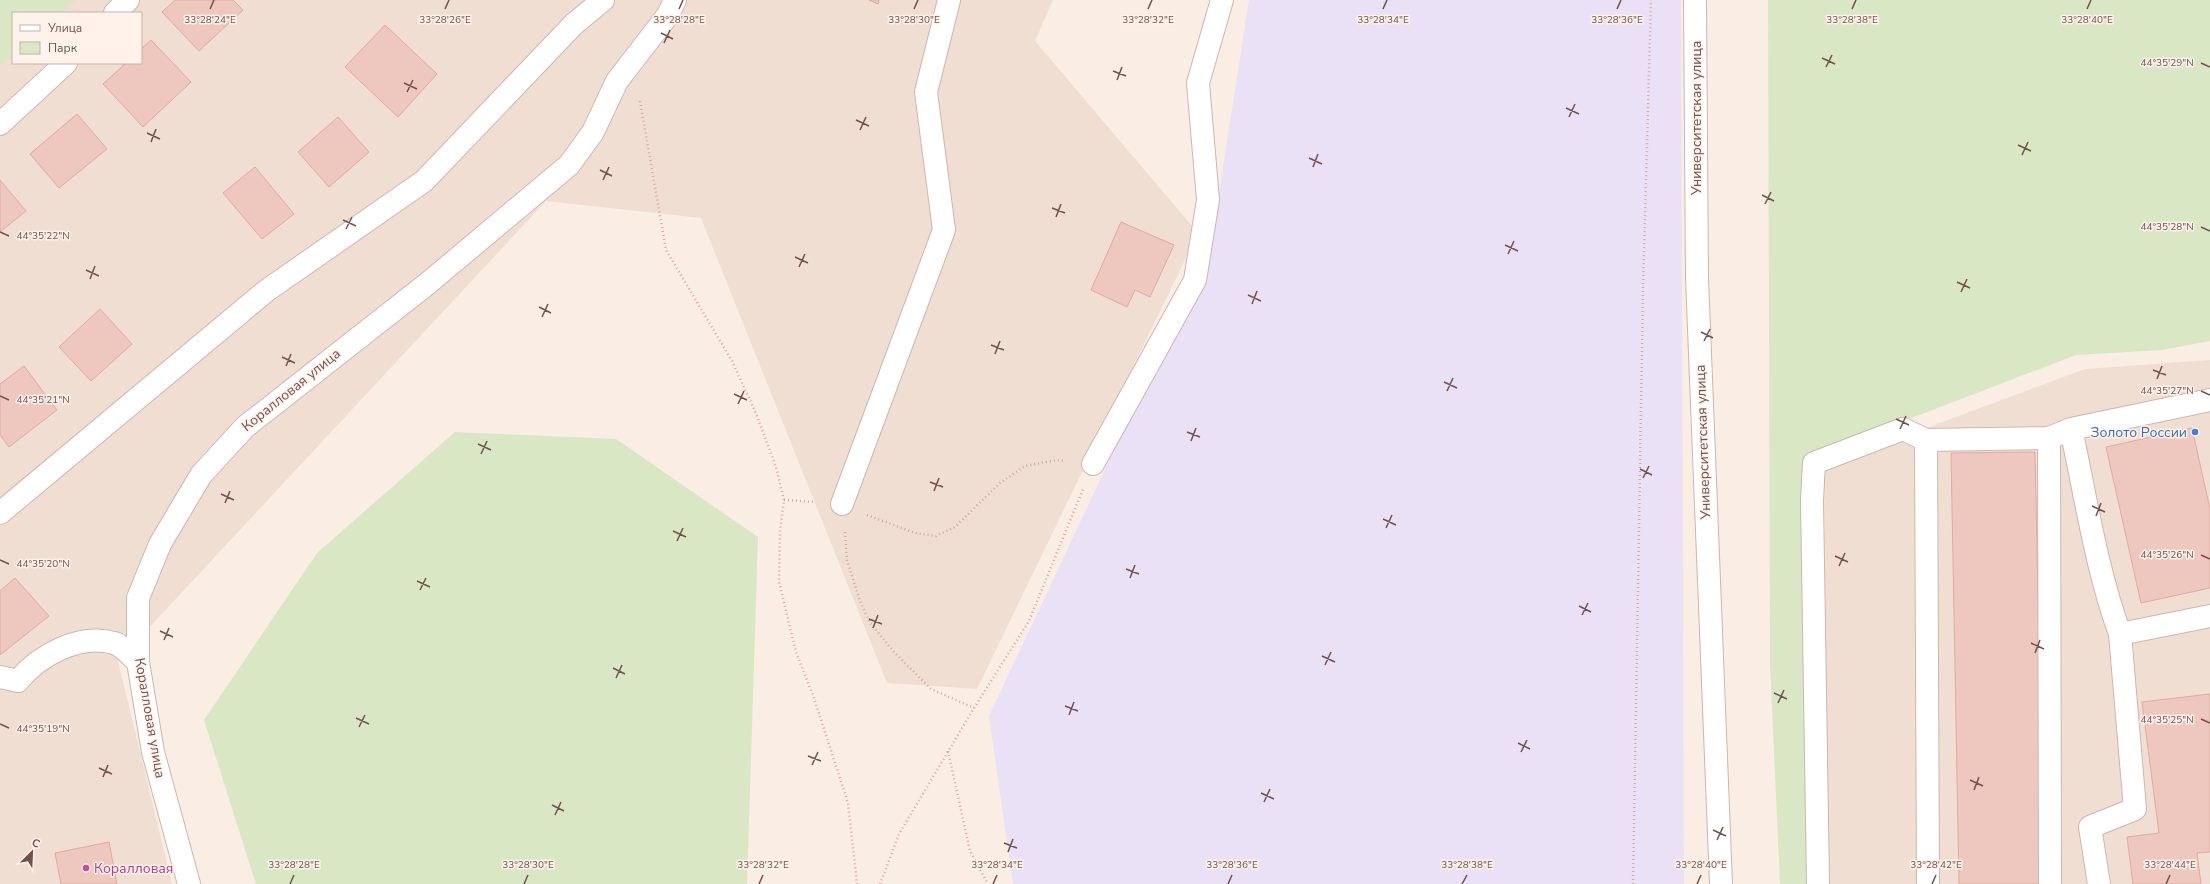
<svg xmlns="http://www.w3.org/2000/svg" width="2210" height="884" font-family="'Nunito Sans',sans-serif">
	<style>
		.residential { fill: #f1ded3; fill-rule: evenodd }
		.education { fill: #eae1f6 }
		.green { fill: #d9e7c4 }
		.building { fill: #eec7be; stroke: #dfab9f }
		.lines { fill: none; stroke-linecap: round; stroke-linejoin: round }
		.minor-casing { stroke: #cdb6ae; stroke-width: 24 }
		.path { stroke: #d2aaa1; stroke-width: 2.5; stroke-dasharray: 1 3; stroke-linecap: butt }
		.minor { stroke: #fff; stroke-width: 22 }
		.ticks { fill: none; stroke: #71514c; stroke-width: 1.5 }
		.shop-dot { fill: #3f7fe0; stroke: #fef2ea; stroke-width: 1.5 }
		.hotel-dot { fill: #d1479c; stroke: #fef2ea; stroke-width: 1.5 }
		.labels { text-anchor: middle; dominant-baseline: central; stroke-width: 3; stroke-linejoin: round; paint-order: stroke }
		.street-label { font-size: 14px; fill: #71514c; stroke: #fef2ea }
		.shop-label { font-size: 14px; fill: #366cbe; stroke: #fef2ea; text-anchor: end }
		.hotel-label { font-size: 14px; fill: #b23c85; stroke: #fef2ea; text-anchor: start }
		.ticks-label { font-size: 10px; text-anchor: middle; fill: #71514c; stroke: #fef2ea; stroke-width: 3; stroke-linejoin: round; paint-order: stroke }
	</style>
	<rect width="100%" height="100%" fill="#faede4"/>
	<g class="residential">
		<path d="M 0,0 L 1053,0 L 1035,41 L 1198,233 L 977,689 L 887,683 L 701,218 L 546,201 L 118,661 L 172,884 L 0,884 ZM 13,13 L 141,13 L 141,63 L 13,63 Z"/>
		<path d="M 2210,360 L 2210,884 L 1828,884 L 1824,466 L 2085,369 Z"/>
	</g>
	<path class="education" d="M 1249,0 L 1681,0 L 1684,884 L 1013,884 L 989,716 L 1211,244 Z"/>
	<g class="green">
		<path d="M 0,0 L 76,0 L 61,13 L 13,13 L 13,55 L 0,66 Z"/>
		<path d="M 1768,0 L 2210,0 L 2210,341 L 2162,350 L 2076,355 L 1805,459 L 1810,884 L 1780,884 L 1770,664 Z"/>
		<path d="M 455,432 L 616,439 L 758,537 L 747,884 L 256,884 L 204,720 L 317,553 Z"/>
	</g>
	<g class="building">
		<path d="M 175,0 L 233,0 L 243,10 L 199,51 L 162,12 Z"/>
		<path d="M 869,0 L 879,0 L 878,4 Z"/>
		<path d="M 385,25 L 437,74 L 398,117 L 345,67 Z"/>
		<path d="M 151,40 L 191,82 L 143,127 L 103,84 L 126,63 L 141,63 L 141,49 Z"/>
		<path d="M 77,114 L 107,149 L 59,188 L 30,154 Z"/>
		<path d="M 338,117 L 369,152 L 329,187 L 298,152 Z"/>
		<path d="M 255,167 L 294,214 L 262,239 L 223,193 Z"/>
		<path d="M 0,180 L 26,211 L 0,232 Z"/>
		<path d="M 1121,222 L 1174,245 L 1150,297 L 1135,290 L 1127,307 L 1091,290 Z"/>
		<path d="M 100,309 L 132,344 L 91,381 L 59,347 Z"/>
		<path d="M 24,366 L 57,410 L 9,447 L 0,435 L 0,384 Z"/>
		<path d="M 2192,428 L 2210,509 L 2210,588 L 2141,603 L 2106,447 Z"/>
		<path d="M 2035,452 L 2044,884 L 1959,884 L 1951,453 Z"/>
		<path d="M 15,578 L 49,616 L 0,655 L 0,591 Z"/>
		<path d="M 2210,694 L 2210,852 L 2197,853 L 2201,884 L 2133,884 L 2127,837 L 2159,833 L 2142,702 Z"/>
		<path d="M 109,842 L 117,884 L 61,884 L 55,853 Z"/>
	</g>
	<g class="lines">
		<g class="minor-casing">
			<g id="minor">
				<path d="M 1695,0 L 1697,278 L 1721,884"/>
				<path d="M 115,13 L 128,0"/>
				<path d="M 0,124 L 66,63"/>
				<path d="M 2071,429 C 2086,498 2096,568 2120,634 L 2210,616"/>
				<path d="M 2049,438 L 2050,884"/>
				<path d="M 1926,440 L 1928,884"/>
				<path d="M 1093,464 L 1195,280 L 1208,200 L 1198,83 L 1222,0"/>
				<path d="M 842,504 L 944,230 L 926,92 L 949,0"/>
				<path d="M 0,513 L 266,291 L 424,181 L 574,24 L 603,0"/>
				<path d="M 0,677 L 18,681 C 39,655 80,633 114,643 C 122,645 132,657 138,662"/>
				<path d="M 189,884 L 153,752 L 138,662 L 138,598 L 160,544 L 201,475 L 245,427 L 427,284 L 569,165 L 593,132 L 617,81 L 668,15 L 675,0"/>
				<path d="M 1818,884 L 1812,500 L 1814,463 L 1903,429 L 1926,440 L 2049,438 L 2071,429 L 2210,400"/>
				<path d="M 2099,884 L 2090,827 L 2135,809 L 2120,634"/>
			</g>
		</g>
		<g class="path">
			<path d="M 640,101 L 666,250 L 732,361 L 755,411 L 776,467 L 784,500 L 780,531 L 779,582 L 796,652 L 814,698 L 848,803 L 857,884"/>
			<path d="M 784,500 L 815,502"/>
			<path d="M 867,515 L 915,533 L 936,536 L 955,527 L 1000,483 L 1025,466 L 1057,460 L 1065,461"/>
			<path d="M 845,532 L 847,560 L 860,601 L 870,623 L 895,653 L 931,689 L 974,708"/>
			<path d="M 948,751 L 970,851 L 988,884"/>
			<path d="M 880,884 L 899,834 L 974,708 L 1029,621 L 1083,489"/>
			<path d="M 1633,884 L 1643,289 L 1651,0"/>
		</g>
		<use href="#minor" class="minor"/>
	</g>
	<path class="ticks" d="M 210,9 L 214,0M 445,9 L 449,0M 679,9 L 683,0M 914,9 L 918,0M 1148,9 L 1152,0M 1383,9 L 1387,0M 1617,9 L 1621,0M 1852,9 L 1856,0M 2087,9 L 2091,0M 661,33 L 673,39M 664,43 L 670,30M 1822,58 L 1835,64M 2201,63 L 2210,67M 1826,67 L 1832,55M 1113,71 L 1126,76M 1117,80 L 1122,67M 404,83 L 417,89M 407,92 L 413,80M 1566,108 L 1579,114M 1569,117 L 1575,104M 856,120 L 869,126M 860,130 L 866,117M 147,133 L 160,139M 151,142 L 156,129M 2018,145 L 2031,151M 2022,155 L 2028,142M 1309,158 L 1322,164M 1313,167 L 1318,154M 600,170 L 612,176M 603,180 L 609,167M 1762,195 L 1774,201M 1765,204 L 1771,192M 1052,208 L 1065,213M 1056,217 L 1061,204M 343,220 L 356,226M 2201,227 L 2210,231M 346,229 L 352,217M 0,232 L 9,236M 1505,245 L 1518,251M 1508,254 L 1514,241M 795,257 L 808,263M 799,267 L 805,254M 86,270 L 99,276M 90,279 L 95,266M 1957,282 L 1970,288M 1961,292 L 1967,279M 1248,295 L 1261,301M 1252,304 L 1257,291M 539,307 L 551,313M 542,317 L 548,304M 1701,332 L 1713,338M 1704,341 L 1710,329M 991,345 L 1004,350M 995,354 L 1000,341M 282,357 L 295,363M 286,366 L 291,354M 2153,370 L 2166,375M 2157,379 L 2162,366M 1444,382 L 1457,388M 1447,391 L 1453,378M 2201,391 L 2210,395M 734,394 L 747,400M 0,396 L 9,400M 738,404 L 744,391M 1896,419 L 1909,425M 1900,429 L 1906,416M 1187,432 L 1200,437M 1191,441 L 1196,428M 478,444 L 491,450M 481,454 L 487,441M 1640,469 L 1652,475M 1643,478 L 1649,466M 930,482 L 943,487M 934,491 L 939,478M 221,494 L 234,500M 225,503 L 230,491M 2092,506 L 2105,512M 2096,516 L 2101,503M 1383,519 L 1396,525M 1386,528 L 1392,515M 673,531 L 686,537M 677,541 L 683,528M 2201,555 L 2210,559M 1835,556 L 1848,562M 0,560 L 9,564M 1839,566 L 1845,553M 1126,569 L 1139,574M 1130,578 L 1135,565M 417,581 L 430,587M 420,590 L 426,578M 1579,606 L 1591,612M 1582,615 L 1588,603M 869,619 L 882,624M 873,628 L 878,615M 160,631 L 173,637M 164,640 L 169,628M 2031,643 L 2044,649M 2035,653 L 2040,640M 1322,656 L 1335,662M 1325,665 L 1331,652M 613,668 L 625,674M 616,678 L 622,665M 1774,693 L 1787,699M 1778,703 L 1784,690M 1065,706 L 1078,711M 1069,715 L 1074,702M 356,718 L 369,724M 2201,719 L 2210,723M 0,724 L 9,728M 359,727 L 365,715M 1518,743 L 1530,749M 1521,752 L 1527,740M 808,756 L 821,761M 812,765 L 818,752M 99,768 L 112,774M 103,777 L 108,765M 1970,780 L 1983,786M 1974,790 L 1979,777M 1261,793 L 1274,799M 1264,802 L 1270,789M 552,805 L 564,811M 555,815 L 561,802M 1713,830 L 1726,836M 1717,840 L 1723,827M 1004,843 L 1017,848M 1008,852 L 1013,839M 290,884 L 294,875M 524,884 L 528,875M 759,884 L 763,875M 993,884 L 997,875M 1228,884 L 1232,875M 1462,884 L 1467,875M 1697,884 L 1701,875M 1932,884 L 1936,875M 2166,884 L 2170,875"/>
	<circle class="shop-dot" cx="2195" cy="432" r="4"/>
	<circle class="hotel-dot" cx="86" cy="868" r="4"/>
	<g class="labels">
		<g class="street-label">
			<text transform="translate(1696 118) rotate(-90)">Университетская улица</text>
			<text transform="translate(291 390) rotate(-39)">Коралловая улица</text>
			<text transform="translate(1703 442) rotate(-92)">Университетская улица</text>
			<text transform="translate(150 718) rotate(80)">Коралловая улица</text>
		</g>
		<g class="shop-label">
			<text x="2187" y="432">Золото России</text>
		</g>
		<g class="hotel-label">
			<text x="94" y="868">Коралловая</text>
		</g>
	</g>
	<g class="ticks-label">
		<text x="210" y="23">33°28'24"E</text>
		<text x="1852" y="23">33°28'38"E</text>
		<text x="2087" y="23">33°28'40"E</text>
		<text x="445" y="23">33°28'26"E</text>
		<text x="679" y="23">33°28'28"E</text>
		<text x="914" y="23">33°28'30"E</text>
		<text x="1148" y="23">33°28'32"E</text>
		<text x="1383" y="23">33°28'34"E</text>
		<text x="1617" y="23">33°28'36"E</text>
		<text x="2167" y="66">44°35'29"N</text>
		<text x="2167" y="230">44°35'28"N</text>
		<text x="43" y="239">44°35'22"N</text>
		<text x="2167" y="394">44°35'27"N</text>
		<text x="43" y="403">44°35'21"N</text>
		<text x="2167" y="558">44°35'26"N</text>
		<text x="43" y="567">44°35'20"N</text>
		<text x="2167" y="723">44°35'25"N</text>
		<text x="43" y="732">44°35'19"N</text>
		<text x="294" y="868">33°28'28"E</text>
		<text x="528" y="868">33°28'30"E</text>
		<text x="763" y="868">33°28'32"E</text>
		<text x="997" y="868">33°28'34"E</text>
		<text x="1232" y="868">33°28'36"E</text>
		<text x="1467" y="868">33°28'38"E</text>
		<text x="1701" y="868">33°28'40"E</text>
		<text x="1936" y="868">33°28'42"E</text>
		<text x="2170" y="868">33°28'44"E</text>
	</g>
	<rect x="12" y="12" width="130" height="52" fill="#fef2ea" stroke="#c6b2ab"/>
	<rect x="20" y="25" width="20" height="6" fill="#ffffff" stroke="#c6b2ab"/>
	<text x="48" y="32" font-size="12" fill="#71514c">Улица</text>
	<rect x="20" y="42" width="20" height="12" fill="#d9e7c4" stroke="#c6b2ab"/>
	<text x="48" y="52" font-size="12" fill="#71514c">Парк</text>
	<g transform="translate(32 852) rotate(24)" stroke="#fef2ea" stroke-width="3" paint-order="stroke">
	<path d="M0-3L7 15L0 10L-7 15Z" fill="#71514c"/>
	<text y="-6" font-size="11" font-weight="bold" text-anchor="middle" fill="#71514c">С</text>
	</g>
</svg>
